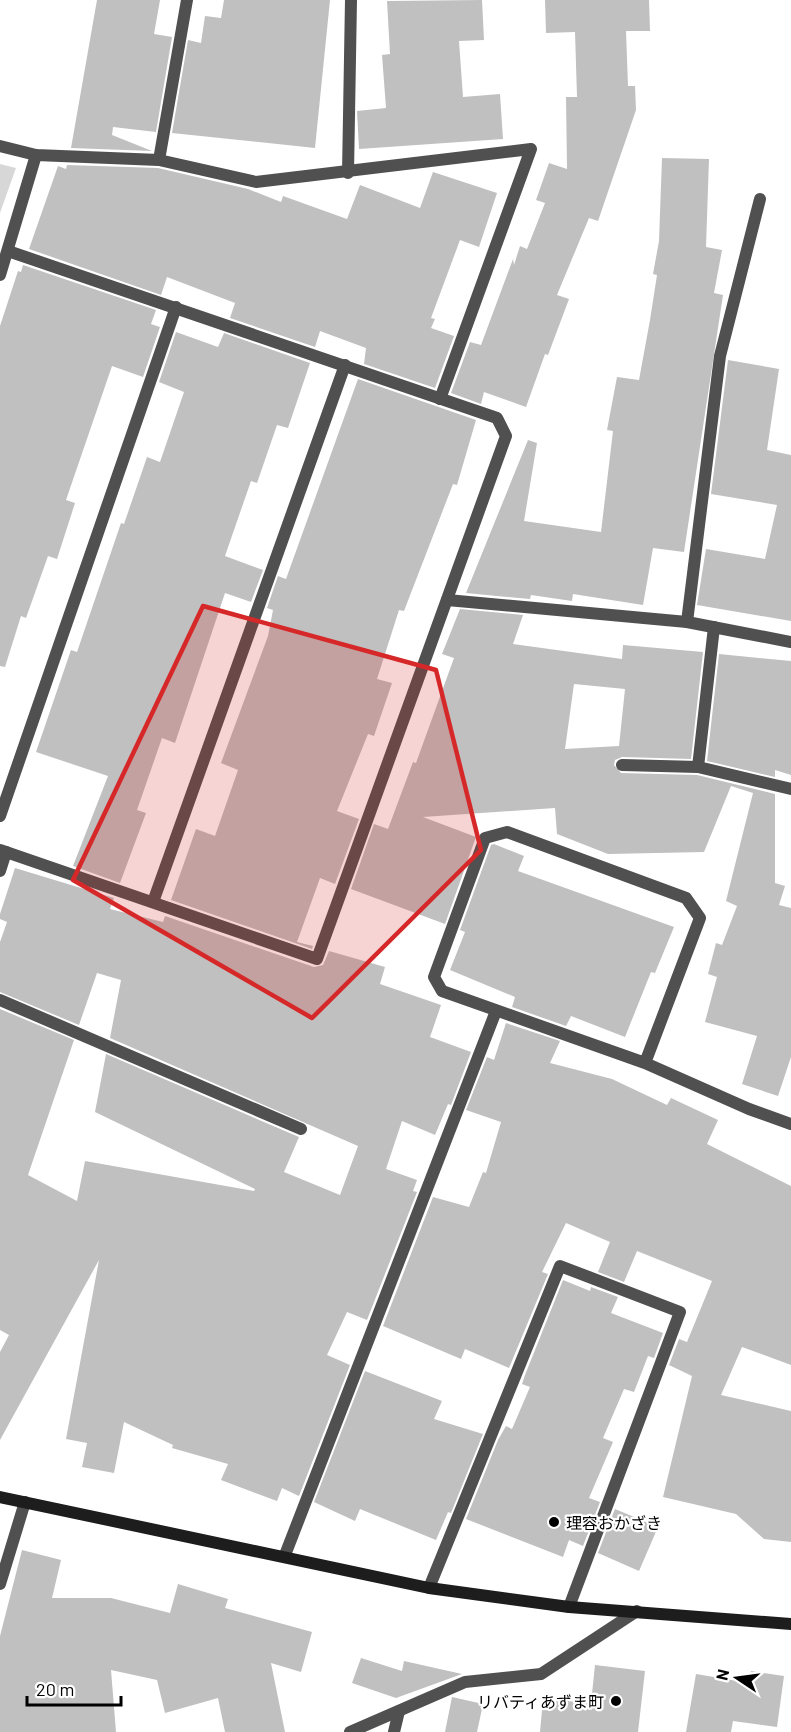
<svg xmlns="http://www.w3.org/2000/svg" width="791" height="1732" font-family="Barlow,'Noto Sans JP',sans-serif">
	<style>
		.green { fill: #d7d7d7 }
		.building { fill: #c0c0c0; fill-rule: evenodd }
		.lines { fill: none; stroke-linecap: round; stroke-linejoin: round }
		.lane { stroke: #505050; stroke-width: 12 }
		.secondary { stroke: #1d1d1d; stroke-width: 12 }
		.marked { fill: #d62828; fill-opacity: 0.2; stroke: #d62828; stroke-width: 4.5; stroke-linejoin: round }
		.poi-dot { fill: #000; stroke: #fff; stroke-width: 2 }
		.labels { text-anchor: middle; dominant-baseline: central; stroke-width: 4.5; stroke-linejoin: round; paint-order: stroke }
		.poi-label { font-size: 16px; fill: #000; stroke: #fff; text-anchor: start }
	</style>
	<rect width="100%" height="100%" fill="#fff"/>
	<path class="green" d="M 0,164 L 16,168 L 0,213 Z"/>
	<g class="building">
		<path d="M 97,0 L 160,0 L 154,34 L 172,37 L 156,132 L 113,127 L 112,135 L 152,151 L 71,148 Z"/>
		<path d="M 224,0 L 330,0 L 315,148 L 172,133 L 188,40 L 201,43 L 205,16 L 221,18 Z"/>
		<path d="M 482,0 L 484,40 L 459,41 L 463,97 L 500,94 L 503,139 L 359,149 L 357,111 L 386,108 L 382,55 L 390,54 L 387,1 Z"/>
		<path d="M 545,0 L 649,0 L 650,31 L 626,31 L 628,86 L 635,86 L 636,110 L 598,221 L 589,218 L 557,295 L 569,299 L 548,355 L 545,354 L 526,407 L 484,392 L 481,404 L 451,393 L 470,342 L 481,345 L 513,259 L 514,265 L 520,246 L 527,249 L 545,203 L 536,200 L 549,163 L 567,169 L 566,97 L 577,97 L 575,32 L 546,33 Z"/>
		<path d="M 662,158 L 709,159 L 706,247 L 722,250 L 714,293 L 723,295 L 684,552 L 653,548 L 643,605 L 573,594 L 572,601 L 531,595 L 530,599 L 466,593 L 528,440 L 537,443 L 524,521 L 601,532 L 613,431 L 607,430 L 617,377 L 639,380 L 650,320 L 657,275 L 653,274 L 659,241 Z"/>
		<path d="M 67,165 L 158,168 L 248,189 L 281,202 L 283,196 L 347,219 L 360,185 L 420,208 L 433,172 L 497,193 L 479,247 L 460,240 L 431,318 L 435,319 L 431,328 L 454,336 L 435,388 L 364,364 L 366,348 L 320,331 L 315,347 L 230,318 L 235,303 L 167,277 L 161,295 L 29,249 L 58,166 L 66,169 Z"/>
		<path d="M 23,265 L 156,310 L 151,324 L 160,327 L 143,377 L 112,366 L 66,500 L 75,503 L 57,559 L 48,556 L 26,618 L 21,616 L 5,667 L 0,666 L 0,326 L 18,271 L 21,272 Z"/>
		<path d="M 176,332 L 218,347 L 224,333 L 310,363 L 288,428 L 277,425 L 257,483 L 251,481 L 225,556 L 263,570 L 251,602 L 225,593 L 175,743 L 162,738 L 137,810 L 146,813 L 120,883 L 73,866 L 108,776 L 36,752 L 71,650 L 77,652 L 121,523 L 124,524 L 147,457 L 160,462 L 184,392 L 159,382 Z"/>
		<path d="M 728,360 L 779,369 L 767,450 L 791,455 L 791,621 L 697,605 L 706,549 L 765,559 L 777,505 L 711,494 Z"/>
		<path d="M 358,379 L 476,420 L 457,485 L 453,484 L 404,611 L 399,610 L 377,679 L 392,683 L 374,736 L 368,734 L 337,811 L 359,819 L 335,884 L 320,878 L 297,942 L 313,946 L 312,949 L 171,900 L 196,829 L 215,836 L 238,770 L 221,763 L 268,636 L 273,610 L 267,608 L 278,576 L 286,579 Z"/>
		<path d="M 460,609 L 523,615 L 513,644 L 622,659 L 623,645 L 703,652 L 691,759 L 622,757 L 615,760 L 614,765 L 621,773 L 697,775 L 775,794 L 775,883 L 785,886 L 779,905 L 791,908 L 791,1057 L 778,1096 L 742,1084 L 757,1036 L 705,1022 L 717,977 L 708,974 L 716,943 L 722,945 L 737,906 L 726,901 L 753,793 L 731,786 L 704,852 L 608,854 L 557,834 L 555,808 L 423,817 L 476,837 L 445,924 L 351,889 L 374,824 L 388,829 L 413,762 L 416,763 L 454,658 L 442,654 ZM 574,684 L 625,689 L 619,746 L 565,749 Z"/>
		<path d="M 719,654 L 791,661 L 791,775 L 775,770 L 775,777 L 707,761 Z"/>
		<path d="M 494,844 L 524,856 L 518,871 L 674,927 L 655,973 L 651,972 L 625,1037 L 571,1016 L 566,1026 L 512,1007 L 515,997 L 450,970 L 465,932 L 460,930 L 491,845 Z"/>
		<path d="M 15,868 L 114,898 L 110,909 L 163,922 L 165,916 L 314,967 L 323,965 L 329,951 L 385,967 L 380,984 L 441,1005 L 430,1037 L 471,1052 L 451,1105 L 448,1104 L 435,1135 L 402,1121 L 386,1169 L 417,1180 L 413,1191 L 417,1192 L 367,1320 L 347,1312 L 327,1355 L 350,1365 L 299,1496 L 282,1488 L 277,1501 L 221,1480 L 228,1464 L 172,1448 L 173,1445 L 124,1422 L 114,1473 L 82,1467 L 87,1443 L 66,1439 L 99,1260 L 0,1440 L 0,1352 L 9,1335 L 0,1330 L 0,1009 L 74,1040 L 28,1175 L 77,1201 L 85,1161 L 254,1191 L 255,1189 L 95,1112 L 106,1054 L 299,1137 L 284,1172 L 340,1195 L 358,1146 L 110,1038 L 121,980 L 97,973 L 79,1025 L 0,992 L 0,942 L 7,922 L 0,919 L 0,914 Z"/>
		<path d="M 506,1023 L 560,1041 L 550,1063 L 612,1079 L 667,1105 L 671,1098 L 718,1120 L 707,1144 L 791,1186 L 791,1365 L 742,1347 L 721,1395 L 791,1411 L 791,1542 L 764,1539 L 736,1514 L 663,1497 L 692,1376 L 669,1365 L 679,1339 L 687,1342 L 712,1281 L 637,1251 L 624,1282 L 598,1272 L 610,1242 L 566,1223 L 542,1272 L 548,1274 L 509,1368 L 465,1349 L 461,1359 L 383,1326 L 433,1197 L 469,1207 L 483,1172 L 486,1173 L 501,1122 L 466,1110 L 487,1057 L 494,1060 Z"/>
		<path d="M 563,1280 L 590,1291 L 591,1287 L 618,1297 L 611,1313 L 663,1333 L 654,1358 L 648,1356 L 634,1392 L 624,1389 L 603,1438 L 613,1442 L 589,1498 L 600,1502 L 583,1546 L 569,1540 L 563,1557 L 466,1519 L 498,1440 L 506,1426 L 512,1429 L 530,1387 L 522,1384 L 525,1375 Z"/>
		<path d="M 365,1371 L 442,1401 L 434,1419 L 483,1434 L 451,1513 L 448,1512 L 436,1540 L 360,1509 L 355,1521 L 314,1502 Z"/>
		<path d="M 615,1509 L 658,1527 L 639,1571 L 598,1553 Z"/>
		<path d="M 22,1550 L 61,1560 L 52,1598 L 111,1598 L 170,1613 L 178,1584 L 228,1599 L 225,1608 L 312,1632 L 301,1672 L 271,1663 L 285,1732 L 225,1732 L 218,1698 L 165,1713 L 157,1680 L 111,1670 L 116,1732 L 0,1732 L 0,1636 Z"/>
		<path d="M 361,1658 L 402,1671 L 404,1661 L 462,1674 L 396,1698 L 352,1683 Z"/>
		<path d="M 595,1665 L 645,1671 L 638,1732 L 540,1732 L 543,1699 L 591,1703 Z"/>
		<path d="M 751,1671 L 784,1676 L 777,1727 L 733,1721 L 731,1732 L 686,1732 L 696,1674 L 749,1683 Z"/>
		<path d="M 452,1697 L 483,1704 L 477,1732 L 445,1732 Z"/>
	</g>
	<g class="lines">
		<g class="lane">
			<path d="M 0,146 L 36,155 L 159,160 L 256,182 L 531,149 L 440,399"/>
			<path d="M 159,160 L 187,0"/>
			<path d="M 348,173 L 351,0"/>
			<path d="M 0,275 L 36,155"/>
			<path d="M 447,600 L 687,622 L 791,642"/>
			<path d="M 687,622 L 720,356 L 760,199"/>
			<path d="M 622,765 L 698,767 L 791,789"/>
			<path d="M 698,767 L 714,627"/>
			<path d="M 0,816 L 176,307"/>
			<path d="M 0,850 L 317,959 L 506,436 L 497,418 L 8,251"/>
			<path d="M 0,871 L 6,852"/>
			<path d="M 153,902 L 345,365"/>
			<path d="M 0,1000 L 301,1129"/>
			<path d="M 645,1063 L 700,918 L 686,898 L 507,832 L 485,838 L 434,977 L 442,991 L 645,1063 L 749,1109 L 791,1124"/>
			<path d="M 285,1555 L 496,1011"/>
			<path d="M 0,1584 L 25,1502"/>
			<path d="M 429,1588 L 560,1266 L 680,1312 L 569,1607"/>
			<path d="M 350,1732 L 465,1682 L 541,1674 L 637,1611"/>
			<path d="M 394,1732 L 399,1711"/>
		</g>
		<path class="secondary" d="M 0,1497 L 429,1588 L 569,1607 L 791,1624"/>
	</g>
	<path class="marked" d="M 203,606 L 436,670 L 481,850 L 312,1018 L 73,880 Z"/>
	<g class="poi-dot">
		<circle cx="554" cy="1522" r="6"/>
		<circle cx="616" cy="1701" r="6"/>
	</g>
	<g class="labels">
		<g class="poi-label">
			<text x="566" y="1522">理容おかざき</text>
			<text x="604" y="1701" text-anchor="end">リバティあずま町</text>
		</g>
	</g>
	<g transform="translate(737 1678) rotate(283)" stroke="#ffffff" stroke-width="4.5" paint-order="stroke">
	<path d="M0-4.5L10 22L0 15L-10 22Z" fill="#000000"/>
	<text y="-9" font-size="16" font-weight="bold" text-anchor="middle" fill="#000000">N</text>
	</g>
	<path d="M27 1696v9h94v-9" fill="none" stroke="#000000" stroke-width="3"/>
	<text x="36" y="1696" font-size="18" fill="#000000" stroke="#ffffff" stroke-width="4.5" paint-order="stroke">20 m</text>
</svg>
